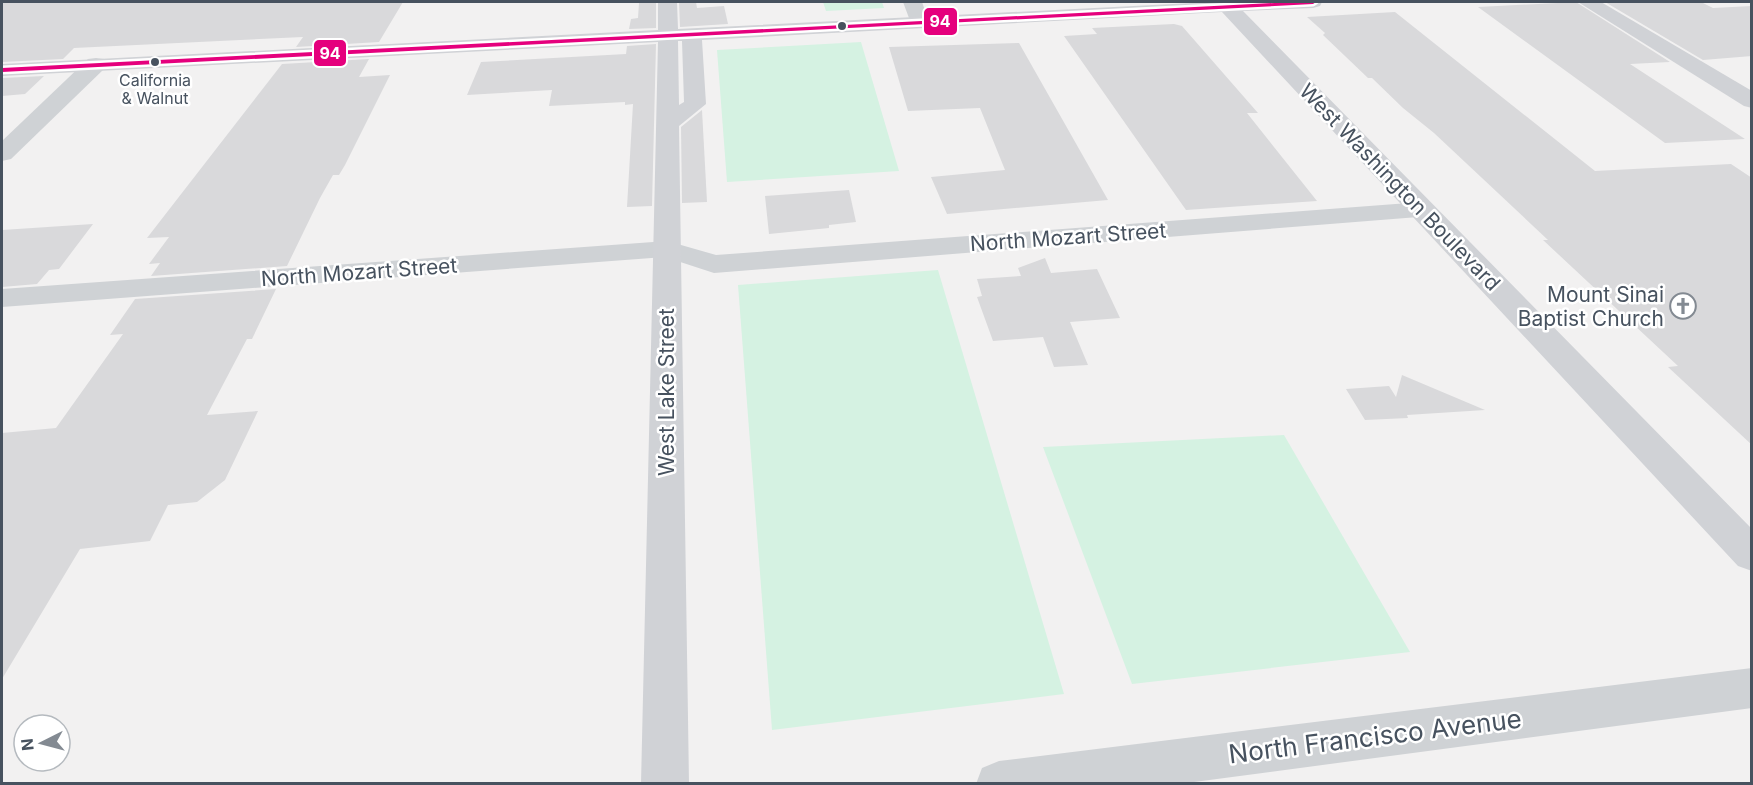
<svg xmlns="http://www.w3.org/2000/svg" width="1753" height="785" font-family="Inter,sans-serif">
	<style>
		.green { fill: #d5f2e2 }
		.building { fill: #d9d9db }
		.lines { fill: none; stroke-linecap: round; stroke-linejoin: round }
		.street { fill: #cfd2d5; fill-rule: evenodd }
		.secondary { fill: #d0d2d6; fill-rule: evenodd }
		.bus-1-casing { stroke: #fff; stroke-width: 5 }
		.bus-1 { fill: #e5007d; fill-rule: evenodd }
		.bus-dot { fill: #47525f; stroke: #fff; stroke-width: 2 }
		.labels { text-anchor: middle; dominant-baseline: central; stroke-width: 5; stroke-linejoin: round; paint-order: stroke }
		.far-bus-label { font-size: 16px; fill: #47525f; stroke: #fff }
		.street-label { font-size: 21px; fill: #47525f; stroke: #fff }
		.poi-label { font-size: 21px; fill: #47525f; stroke: #fff; text-anchor: end }
		.near-street-label { font-size: 26px; fill: #47525f; stroke: #fff }
		.line-badge { stroke: #fff; stroke-width: 2 }
		.badge-label { font-size: 16px; text-anchor: middle; font-weight: bold; fill: #fff }
	</style>
	<rect width="100%" height="100%" fill="#f2f1f1"/>
	<g class="green">
		<path d="M 823,2 L 882,2 L 884,8 L 826,11 Z"/>
		<path d="M 861,42 L 899,171 L 727,182 L 717,50 Z"/>
		<path d="M 938,270 L 1064,694 L 772,730 L 738,285 Z"/>
		<path d="M 1284,435 L 1410,652 L 1132,684 L 1043,447 Z"/>
	</g>
	<g class="building">
		<path d="M 2,2 L 403,2 L 379,42 L 296,47 L 303,37 L 74,48 L 63,59 L 2,62 Z"/>
		<path d="M 656,2 L 656,28 L 629,29 L 631,19 L 638,18 L 639,3 Z"/>
		<path d="M 679,2 L 696,2 L 697,8 L 724,6 L 728,24 L 680,27 Z"/>
		<path d="M 1576,2 L 1670,62 L 1630,64 L 1745,139 L 1665,143 L 1478,7 Z"/>
		<path d="M 1605,2 L 1701,2 L 1713,8 L 1752,6 L 1752,56 L 1703,60 Z"/>
		<path d="M 1395,12 L 1595,171 L 1731,164 L 1752,178 L 1752,445 L 1668,367 L 1678,366 L 1543,240 L 1548,240 L 1434,133 L 1403,108 L 1372,78 L 1368,78 L 1323,35 L 1325,33 L 1307,17 Z"/>
		<path d="M 1174,24 L 1182,26 L 1258,113 L 1247,113 L 1317,201 L 1186,210 L 1064,36 L 1097,34 L 1092,28 Z"/>
		<path d="M 1019,43 L 1108,200 L 947,214 L 931,177 L 1005,170 L 980,108 L 908,111 L 889,47 Z"/>
		<path d="M 656,44 L 652,206 L 627,207 L 633,104 L 625,105 L 625,102 L 549,106 L 552,90 L 467,95 L 481,62 L 626,54 L 627,46 Z"/>
		<path d="M 369,59 L 359,77 L 390,75 L 345,165 L 339,175 L 333,175 L 320,198 L 287,266 L 151,276 L 160,263 L 149,264 L 169,237 L 147,238 L 282,64 Z"/>
		<path d="M 44,76 L 25,94 L 2,96 L 2,78 Z"/>
		<path d="M 702,110 L 707,202 L 682,203 L 681,127 Z"/>
		<path d="M 849,190 L 856,222 L 829,225 L 829,228 L 769,234 L 765,196 Z"/>
		<path d="M 93,224 L 59,269 L 49,270 L 37,284 L 2,287 L 2,230 Z"/>
		<path d="M 1045,258 L 1051,273 L 1097,269 L 1120,318 L 1070,322 L 1088,365 L 1054,367 L 1043,337 L 993,341 L 977,297 L 982,296 L 977,279 L 1021,276 L 1018,268 Z"/>
		<path d="M 276,289 L 252,339 L 247,339 L 207,415 L 258,411 L 225,480 L 197,502 L 168,505 L 150,541 L 80,549 L 2,679 L 2,433 L 56,428 L 123,334 L 110,335 L 135,299 Z"/>
		<path d="M 1402,375 L 1485,410 L 1407,415 L 1408,418 L 1365,420 L 1346,389 L 1389,386 L 1396,397 Z"/>
	</g>
	<g class="lines">
		<g class="street">
			<path d="M 903,2 L 922,2 L 929,22 L 926,26 L 912,26 Z"/>
			<path d="M 96,58 L 104,59 L 107,64 L 104,69 L 11,159 L 2,161 L 2,141 L 88,59 Z"/>
			<path d="M 1422,202 L 1431,204 L 1435,210 L 1431,216 L 714,273 L 665,257 L 2,307 L 2,289 L 667,241 L 716,255 Z"/>
			<path d="M 1752,668 L 1752,708 L 1179,784 L 976,784 L 982,768 L 999,761 Z"/>
		</g>
		<g class="secondary">
			<path d="M 658,2 L 677,2 L 678,29 L 1212,2 L 1322,2 L 1320,6 L 1313,8 L 1243,11 L 1752,529 L 1752,571 L 1738,566 L 1222,12 L 702,40 L 706,104 L 679,126 L 689,784 L 641,784 L 658,42 L 2,76 L 2,64 L 658,30 ZM 678,41 L 682,41 L 684,102 L 679,105 Z"/>
			<path d="M 1578,2 L 1601,2 L 1752,91 L 1752,108 L 1744,106 Z"/>
		</g>
		<g class="bus-1-casing">
			<path id="bus-1" d="M 1293,2 L 1316,2 L 1313,4 L 2,72 L 2,68 Z"/>
		</g>
		<use href="#bus-1" class="bus-1"/>
	</g>
	<defs>
		<g id="church-ring" transform="scale(1.35)"><circle r="9.5" fill="#fff" stroke="#838a92" stroke-width="1.5"/><path d="M-1.2-6h2.4v3.5h3.3v2.4h-3.3V6h-2.4V-.1h-3.3v-2.4h3.3Z" fill="#838a92"/></g>
	</defs>
	<g fill-rule="evenodd">
		<use href="#church-ring" x="1683" y="306"/>
	</g>
	<g class="bus-dot">
		<circle cx="842" cy="26" r="5"/>
		<circle cx="155" cy="62" r="5"/>
	</g>
	<g class="labels">
		<g class="far-bus-label">
			<text x="155" y="80">California<tspan x="155" dy="18">&amp; Walnut</tspan></text>
		</g>
		<g class="street-label">
			<text transform="translate(1400 187) rotate(46)">West Washington Boulevard</text>
			<text transform="translate(1068 237) rotate(-4)">North Mozart Street</text>
			<text transform="translate(359 272) rotate(-4)">North Mozart Street</text>
			<text transform="translate(666 392) rotate(-90)">West Lake Street</text>
		</g>
		<g class="poi-label">
			<text x="1664" y="294">Mount Sinai<tspan x="1664" dy="24">Baptist Church</tspan></text>
		</g>
		<g class="near-street-label">
			<text transform="translate(1375 736) rotate(-7)">North Francisco Avenue</text>
		</g>
	</g>
	<g class="line-badge">
		<rect x="923" y="7" width="35" height="29" rx="6" fill="#e5007d"/>
		<rect x="313" y="39" width="34" height="28" rx="6" fill="#e5007d"/>
	</g>
	<g class="badge-label">
		<text x="940" y="27">94</text>
		<text x="330" y="59">94</text>
	</g>
	<rect width="1753" height="785" fill="none" stroke="#47525f" stroke-width="6"/>
	<g transform="translate(42 743) rotate(264)"><circle r="28" fill="#ffffff" stroke="#b5babf" stroke-width="1.5"/>
	<path d="M0-4.5L10 22L0 15L-10 22Z" fill="#838a92"/>
	<text y="-9" font-size="16" font-weight="bold" text-anchor="middle" fill="#47525f">N</text>
	</g>
</svg>
